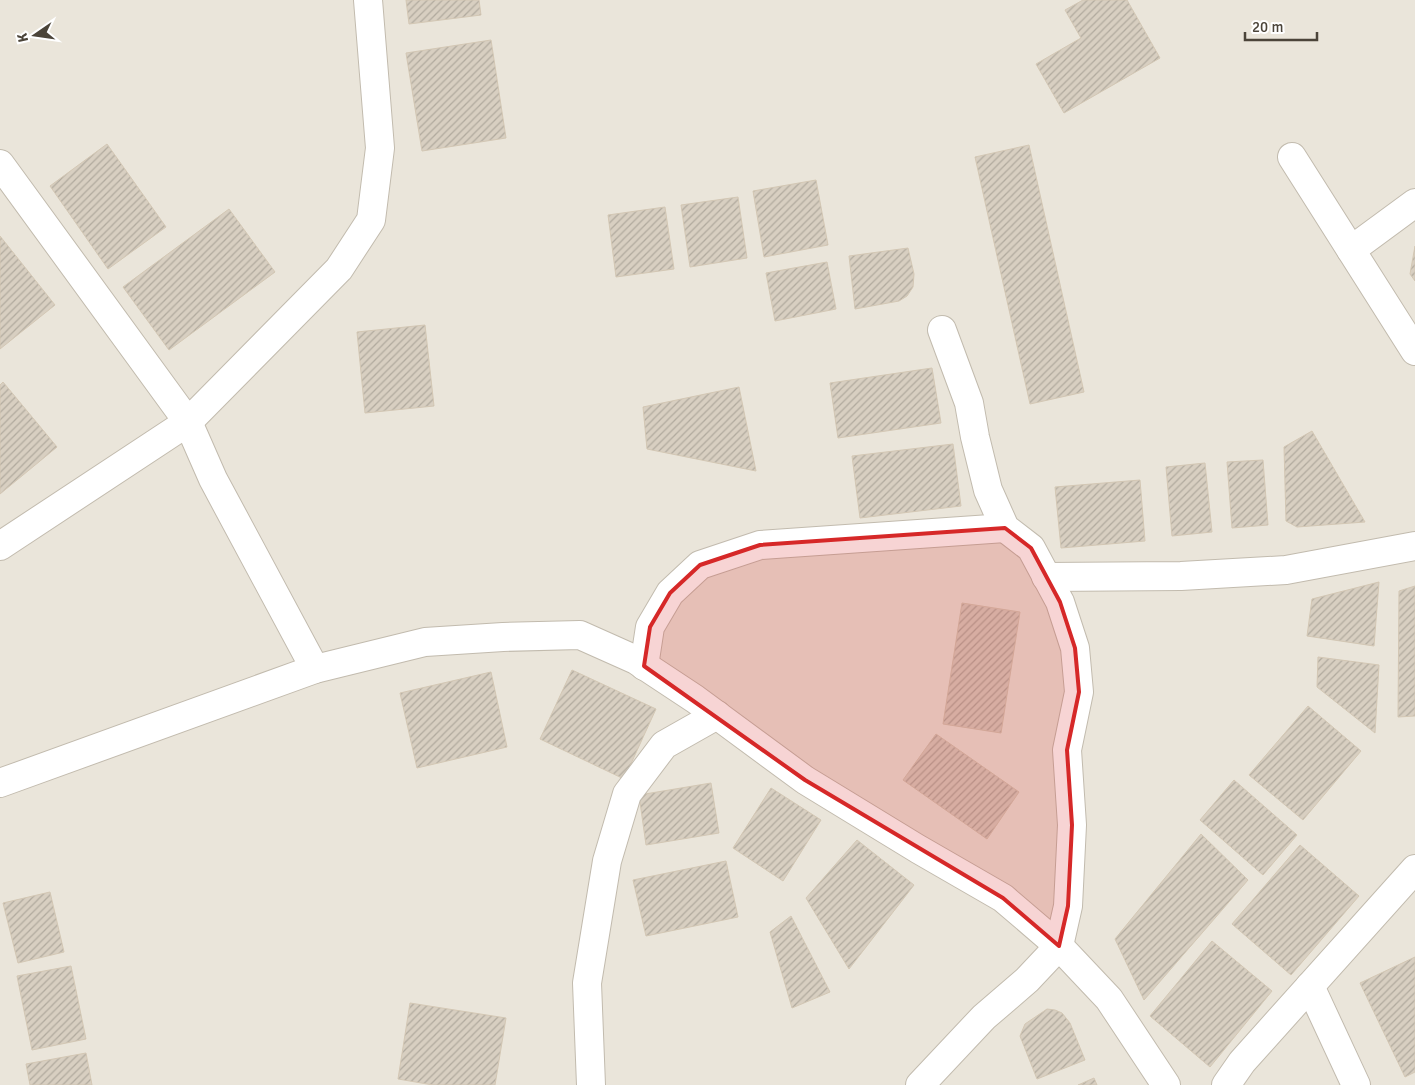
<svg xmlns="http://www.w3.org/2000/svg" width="1415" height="1085" font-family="Signika,sans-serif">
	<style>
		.residential { fill: #eae5da }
		.building { fill: url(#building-hatch); stroke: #d3c7b4 }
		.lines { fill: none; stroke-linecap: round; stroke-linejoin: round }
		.street-casing { stroke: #c2bbae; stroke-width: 30 }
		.street { stroke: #fff; stroke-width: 28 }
		.marked { fill: #d62828; fill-opacity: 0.2; stroke: #d62828; stroke-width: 4; stroke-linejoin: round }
	</style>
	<defs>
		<pattern id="building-hatch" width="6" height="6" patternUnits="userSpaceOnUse" patternTransform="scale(1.25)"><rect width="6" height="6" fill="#d8cfc1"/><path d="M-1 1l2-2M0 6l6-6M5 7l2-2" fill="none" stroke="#b1aa9e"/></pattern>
	</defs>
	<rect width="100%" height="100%" fill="#f6f3ec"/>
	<rect class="residential" x="0" y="0" width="1415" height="1085"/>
	<g class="building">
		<path d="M 406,0 L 479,0 L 481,15 L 409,24 Z"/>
		<path d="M 1083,0 L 1127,0 L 1160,58 L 1064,113 L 1036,64 L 1081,38 L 1065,10 Z"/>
		<path d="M 491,40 L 506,138 L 422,151 L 406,53 Z"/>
		<path d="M 107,144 L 166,227 L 108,269 L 50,186 Z"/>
		<path d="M 1029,145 L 1084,392 L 1030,404 L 975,157 Z"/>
		<path d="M 816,180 L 828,245 L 764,257 L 753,191 Z"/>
		<path d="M 738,197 L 747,258 L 690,267 L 681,205 Z"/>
		<path d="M 665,207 L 674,269 L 616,277 L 608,215 Z"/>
		<path d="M 229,209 L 275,272 L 169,350 L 123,287 Z"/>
		<path d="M 0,236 L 55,305 L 0,349 Z"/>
		<path d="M 1415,246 L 1415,281 L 1410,274 Z"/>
		<path d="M 908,248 L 914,274 L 913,287 L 907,296 L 899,301 L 855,309 L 849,256 Z"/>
		<path d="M 827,262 L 836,309 L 775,321 L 766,273 Z"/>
		<path d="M 425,325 L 434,406 L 365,413 L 357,332 Z"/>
		<path d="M 932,368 L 941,423 L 838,438 L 830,383 Z"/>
		<path d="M 3,382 L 57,447 L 0,494 L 0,385 Z"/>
		<path d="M 739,387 L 756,471 L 647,449 L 643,407 Z"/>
		<path d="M 1312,431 L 1365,522 L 1297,527 L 1286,521 L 1284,447 Z"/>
		<path d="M 953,444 L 961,506 L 860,518 L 852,456 Z"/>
		<path d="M 1263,460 L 1268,525 L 1232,528 L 1227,462 Z"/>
		<path d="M 1205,463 L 1212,532 L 1172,536 L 1166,467 Z"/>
		<path d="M 1140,480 L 1145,541 L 1061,548 L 1055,487 Z"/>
		<path d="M 1379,582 L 1374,646 L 1307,636 L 1312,599 Z"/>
		<path d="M 1415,586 L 1415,716 L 1398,717 L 1399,591 Z"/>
		<path d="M 962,603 L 1020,612 L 1001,733 L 943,724 Z"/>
		<path d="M 1318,657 L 1379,665 L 1375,733 L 1317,687 Z"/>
		<path d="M 572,670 L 656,709 L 624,779 L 540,739 Z"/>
		<path d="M 491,672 L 507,747 L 417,768 L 400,693 Z"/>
		<path d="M 1308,706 L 1361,751 L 1303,820 L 1249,775 Z"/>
		<path d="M 936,734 L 1019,792 L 987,839 L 903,780 Z"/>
		<path d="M 1234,780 L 1297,835 L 1263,875 L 1200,820 Z"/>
		<path d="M 711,783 L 719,833 L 646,845 L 639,795 Z"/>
		<path d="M 771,788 L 821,820 L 783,881 L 733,848 Z"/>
		<path d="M 1201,834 L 1248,880 L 1144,1000 L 1115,939 Z"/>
		<path d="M 857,840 L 914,885 L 849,969 L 806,898 Z"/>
		<path d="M 1300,845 L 1359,896 L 1291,975 L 1232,924 Z"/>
		<path d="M 726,861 L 738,917 L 646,936 L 633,880 Z"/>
		<path d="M 50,892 L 64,952 L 18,963 L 3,903 Z"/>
		<path d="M 791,916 L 830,992 L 792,1008 L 770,932 Z"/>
		<path d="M 1212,941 L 1272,991 L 1210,1067 L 1150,1016 Z"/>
		<path d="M 1415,957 L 1415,1072 L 1405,1077 L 1360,983 Z"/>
		<path d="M 71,966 L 86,1039 L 32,1050 L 17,976 Z"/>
		<path d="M 410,1003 L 506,1018 L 495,1085 L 433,1085 L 398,1079 Z"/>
		<path d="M 1047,1009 L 1055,1010 L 1062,1013 L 1070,1023 L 1085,1060 L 1037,1079 L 1020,1036 L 1025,1024 Z"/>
		<path d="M 86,1053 L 92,1085 L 30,1085 L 26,1064 Z"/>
		<path d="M 1094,1078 L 1097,1085 L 1078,1085 Z"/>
	</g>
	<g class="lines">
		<g class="street-casing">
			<g id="street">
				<path d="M 1292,157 L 1415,351"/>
				<path d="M 0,164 L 188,422 L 213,479 L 315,669"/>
				<path d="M 1351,250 L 1415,203"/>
				<path d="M 0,546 L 188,422 L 339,269 L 371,220 L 380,148 L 368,0"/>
				<path d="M 1046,577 L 1181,576 L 1286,570 L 1415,546"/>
				<path d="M 644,666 L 650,627 L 670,593 L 700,565 L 760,545 L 1005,528"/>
				<path d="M 0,783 L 315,669 L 425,642 L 503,637 L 580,635 L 636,660 L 695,699 L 805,780 L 918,849 L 1003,898 L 1059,946 L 1109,999 L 1166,1085"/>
				<path d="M 1310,986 L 1356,1085"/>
				<path d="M 591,1085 L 587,983 L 607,861 L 627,794 L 664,745 L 717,715"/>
				<path d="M 920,1085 L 984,1017 L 1027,980 L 1059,946 L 1068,906 L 1072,825 L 1067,750 L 1079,692 L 1075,648 L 1060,602 L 1031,548 L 1005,528 L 988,490 L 975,437 L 969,403 L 942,330"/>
				<path d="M 1226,1085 L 1242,1062 L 1415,869"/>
			</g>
		</g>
		<use href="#street" class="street"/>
	</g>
	<path class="marked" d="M 1005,528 L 1031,548 L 1060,602 L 1075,648 L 1079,692 L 1067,750 L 1072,825 L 1068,906 L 1059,946 L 1003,898 L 805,780 L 644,666 L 650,627 L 670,593 L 700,565 L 760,545 Z"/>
	<g transform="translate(35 35) rotate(257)" stroke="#ffffff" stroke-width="4" paint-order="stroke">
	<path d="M0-4L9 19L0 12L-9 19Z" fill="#4b4439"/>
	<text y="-8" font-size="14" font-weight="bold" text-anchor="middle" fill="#4b4439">K</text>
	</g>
	<path d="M1245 32v8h72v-8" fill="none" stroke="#4b4439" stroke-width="2.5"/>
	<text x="1252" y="32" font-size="15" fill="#4b4439" stroke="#ffffff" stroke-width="4" paint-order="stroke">20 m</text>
</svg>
